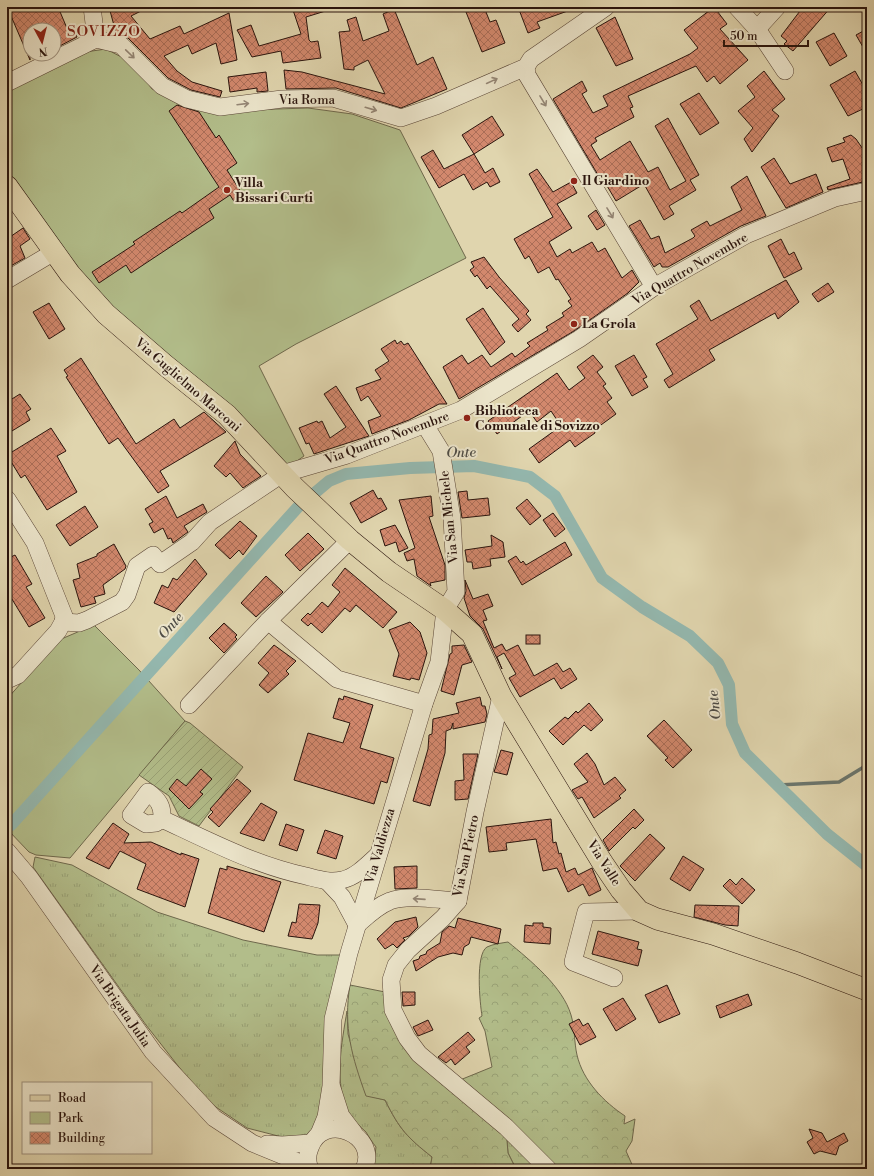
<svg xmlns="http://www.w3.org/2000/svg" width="874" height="1176" font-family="'Libre Bodoni',serif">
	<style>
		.grass { fill: url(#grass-tufts); stroke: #6e684c }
		.forest { fill: url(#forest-crowns); stroke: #6e684c }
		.park { fill: #b2bd8a; stroke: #6e684c }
		.garden { fill: url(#garden-furrows); stroke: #6e684c }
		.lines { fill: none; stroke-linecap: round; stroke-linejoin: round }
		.stream { stroke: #6a766e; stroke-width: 3.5 }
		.canal { stroke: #94b8af; stroke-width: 12 }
		.building { fill: url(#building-cross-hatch); stroke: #2a140d }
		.minor-casing { stroke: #584435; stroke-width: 18 }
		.major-casing { stroke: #2a140d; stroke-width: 22 }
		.minor { stroke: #ebe4ca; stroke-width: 17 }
		.major { stroke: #e0d5ae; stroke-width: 21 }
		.oneway { stroke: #948675 }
		.poi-dot { fill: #8f2418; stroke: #ebe4ca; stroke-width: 1.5 }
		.labels { text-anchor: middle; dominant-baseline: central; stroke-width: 4; stroke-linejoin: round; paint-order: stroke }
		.street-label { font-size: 13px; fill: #2a140d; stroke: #ebe4ca }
		.poi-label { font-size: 13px; font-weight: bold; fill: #2a140d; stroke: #ebe4ca; text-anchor: start }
		.water-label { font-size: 14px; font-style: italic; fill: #4f4d46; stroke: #ebe4ca }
		.quarter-label { font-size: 15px; letter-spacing: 1px; fill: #7a1f14; stroke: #ebe4ca }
	</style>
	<defs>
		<pattern id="grass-tufts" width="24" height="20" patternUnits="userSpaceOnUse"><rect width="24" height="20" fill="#b2bd8a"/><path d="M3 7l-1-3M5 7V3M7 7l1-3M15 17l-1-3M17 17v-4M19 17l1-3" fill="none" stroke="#99a276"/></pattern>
		<pattern id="forest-crowns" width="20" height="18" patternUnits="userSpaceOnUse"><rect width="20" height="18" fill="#b2bd8a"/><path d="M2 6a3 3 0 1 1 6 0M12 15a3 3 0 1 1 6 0" fill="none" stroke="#99a276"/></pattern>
		<pattern id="garden-furrows" width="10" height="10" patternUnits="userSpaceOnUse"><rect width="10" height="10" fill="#b2bd8a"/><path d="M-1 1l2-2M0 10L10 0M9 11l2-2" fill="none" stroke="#99a276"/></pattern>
		<pattern id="building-cross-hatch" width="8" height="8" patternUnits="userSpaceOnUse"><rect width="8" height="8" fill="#d2886d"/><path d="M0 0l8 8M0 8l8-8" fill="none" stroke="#ab6e58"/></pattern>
	</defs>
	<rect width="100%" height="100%" fill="#e0d5ae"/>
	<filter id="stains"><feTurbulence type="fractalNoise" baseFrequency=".005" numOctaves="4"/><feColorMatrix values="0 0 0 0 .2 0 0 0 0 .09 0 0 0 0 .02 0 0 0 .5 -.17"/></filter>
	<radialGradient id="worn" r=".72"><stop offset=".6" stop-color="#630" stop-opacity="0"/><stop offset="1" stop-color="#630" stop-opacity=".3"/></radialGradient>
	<g class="grass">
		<path d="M 35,857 L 72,865 L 157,912 L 243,940 L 317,955 L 345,955 L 329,1105 L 315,1129 L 305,1136 L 286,1138 L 247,1128 L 204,1099 L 146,1025 L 33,867 Z"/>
		<path d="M 347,1011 L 348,1034 L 366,1095 L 385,1100 C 400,1130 407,1137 432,1157 L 430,1169 L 373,1169 L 376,1147 C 372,1142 369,1137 366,1132 C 360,1126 353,1121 349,1114 C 333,1086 342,1041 347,1011 Z"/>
		<path d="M 506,1128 L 545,1169 L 516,1169 L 508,1153 Z"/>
	</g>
	<g class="forest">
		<path d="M 508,942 C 530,960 563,987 571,1015 C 575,1028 574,1042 577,1055 C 583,1081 604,1102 625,1116 L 624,1124 L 635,1119 L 632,1141 L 626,1151 L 634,1169 L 556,1169 L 532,1143 L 460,1080 L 492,1067 L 485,1031 L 479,1018 L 482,1016 C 480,1004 475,954 487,947 C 493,944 502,943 508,942 Z"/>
		<path d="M 350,985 L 390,993 L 397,1023 L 506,1128 L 508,1153 L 516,1169 L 430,1169 L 432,1157 C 407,1137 400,1130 385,1100 L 366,1096 C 352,1057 343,1027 350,985 Z"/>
	</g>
	<g class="park">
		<path d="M 106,49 L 133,63 L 152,89 L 182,102 L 216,111 L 308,108 L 352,114 L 400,130 L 466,258 L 296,344 L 259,366 L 304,456 L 287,468 L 103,301 L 7,180 L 7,91 L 85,52 Z"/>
		<path d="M 94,625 L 139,670 L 185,721 L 70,858 L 36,855 L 29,852 L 7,829 L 7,699 L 59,640 Z"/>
	</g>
	<path class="garden" d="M 185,721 L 190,723 L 243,767 L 199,826 L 179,816 L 169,796 L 139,775 Z"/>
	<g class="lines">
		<path class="stream" d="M 778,785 L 839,782 L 867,765"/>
		<path class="canal" d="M 11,825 L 298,507 L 329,481 L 346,474 L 410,468 L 474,466 L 530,477 L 555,496 L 602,578 L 642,607 L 690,636 L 718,663 L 729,685 L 732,724 L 745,753 L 827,834 L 867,866"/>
	</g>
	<g class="building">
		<path d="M 7,7 L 58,7 L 69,33 L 74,30 L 77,37 L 54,49 L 54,30 L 30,30 L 30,60 L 11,16 L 7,18 Z"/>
		<path d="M 109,7 L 149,7 L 131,16 L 150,39 L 180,26 L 184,34 L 229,13 L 237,60 L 221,64 L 216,43 L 192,54 L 188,45 L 164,56 L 177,71 L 192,82 L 222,91 L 220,97 L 191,90 L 168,78 L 128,38 L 116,33 Z"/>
		<path d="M 292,7 L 332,7 L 332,9 L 306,17 L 309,40 L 311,42 L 318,41 L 321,58 L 283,63 L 281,51 L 252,57 L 237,30 L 251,25 L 259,46 L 301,34 Z"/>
		<path d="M 464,7 L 484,7 L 490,22 L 496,20 L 505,43 L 482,52 Z"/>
		<path d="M 518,7 L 575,7 L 576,8 L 537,22 L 540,28 L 528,33 Z"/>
		<path d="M 714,7 L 727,24 L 720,29 L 748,60 L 720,84 L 714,76 L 707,82 L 696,66 L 628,96 L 633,107 L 630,108 L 634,117 L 595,138 L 597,141 L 591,145 L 600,160 L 630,141 L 648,172 L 658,167 L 670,190 L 686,181 L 655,126 L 668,118 L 699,175 L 690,180 L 696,190 L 669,206 L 674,214 L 664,220 L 644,184 L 616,201 L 600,174 L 598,175 L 553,99 L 582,81 L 587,91 L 582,94 L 593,113 L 608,106 L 603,96 L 690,54 L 698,48 L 684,30 Z"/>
		<path d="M 803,7 L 831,7 L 793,51 L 784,44 L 787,41 L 781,36 Z"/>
		<path d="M 394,9 L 417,65 L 433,57 L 447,89 L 401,108 L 336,88 L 286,89 L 284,70 L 302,72 L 385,94 L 368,60 L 354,67 L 354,70 L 344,69 L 339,32 L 350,31 L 347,20 L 356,17 L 363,41 L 389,31 L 383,14 Z"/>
		<path d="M 615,17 L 633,59 L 616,66 L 596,28 Z"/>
		<path d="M 867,29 L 867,54 L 856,35 Z"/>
		<path d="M 834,33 L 847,56 L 830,66 L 816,42 Z"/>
		<path d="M 764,71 L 785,99 L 772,110 L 779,116 L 752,152 L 744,139 L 753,128 L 738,111 L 755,97 L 747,86 Z"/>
		<path d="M 855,71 L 867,92 L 867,107 L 848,116 L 830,85 Z"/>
		<path d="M 266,72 L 268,91 L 257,92 L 257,88 L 230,92 L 228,77 Z"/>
		<path d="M 699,93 L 719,123 L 700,135 L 680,104 Z"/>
		<path d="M 177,105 L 199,112 L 216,138 L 219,135 L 237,163 L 227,170 L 244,197 L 235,203 L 230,195 L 209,209 L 214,218 L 131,273 L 126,265 L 99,283 L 92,272 L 135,244 L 133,242 L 180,211 L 182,213 L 219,187 L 169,111 Z"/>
		<path d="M 492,116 L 504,135 L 474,154 L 462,135 Z"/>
		<path d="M 851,135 L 856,139 L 867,155 L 867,181 L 828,190 L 827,187 L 850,179 L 843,159 L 832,162 L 827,148 L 845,142 L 843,138 Z"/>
		<path d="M 433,150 L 444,169 L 474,154 L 485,173 L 493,168 L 500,182 L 490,187 L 487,182 L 473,190 L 464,174 L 439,188 L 421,157 Z"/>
		<path d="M 774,158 L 790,184 L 816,174 L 823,192 L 786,208 L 761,167 Z"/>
		<path d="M 537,169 L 553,192 L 571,182 L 577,193 L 557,204 L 572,228 L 549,242 L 557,257 L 570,249 L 572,253 L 592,242 L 598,252 L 605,248 L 622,278 L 632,270 L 639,282 L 628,293 L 574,331 L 459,399 L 443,367 L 462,355 L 468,364 L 482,355 L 491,367 L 512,353 L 515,357 L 530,346 L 527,343 L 548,330 L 546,327 L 564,316 L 562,313 L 572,306 L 568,301 L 571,299 L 558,279 L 556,280 L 549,267 L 538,273 L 529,256 L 525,259 L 514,239 L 553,217 L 529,174 Z"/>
		<path d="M 747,176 L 766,216 L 741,226 L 668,267 L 662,267 L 660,263 L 654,267 L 629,226 L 640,220 L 651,239 L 659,236 L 665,253 L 693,238 L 695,236 L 691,230 L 707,221 L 710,226 L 742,210 L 731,187 Z"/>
		<path d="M 596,210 L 605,225 L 597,230 L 588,216 Z"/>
		<path d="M 23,228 L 30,239 L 20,246 L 25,258 L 7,268 L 7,239 Z"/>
		<path d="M 781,239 L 789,255 L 794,252 L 802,269 L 784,278 L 768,246 Z"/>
		<path d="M 484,257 L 499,277 L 529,311 L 526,314 L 531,320 L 518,332 L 512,325 L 519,319 L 490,286 L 487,289 L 477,275 L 475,277 L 470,270 L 474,267 L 471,262 Z"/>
		<path d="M 786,280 L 799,302 L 778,319 L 775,313 L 709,350 L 715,360 L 669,388 L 664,380 L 673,374 L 656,344 L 698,319 L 690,306 L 699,300 L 711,321 Z"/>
		<path d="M 828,283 L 834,292 L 818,302 L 812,294 Z"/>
		<path d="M 49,303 L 65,329 L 49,339 L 33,312 Z"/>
		<path d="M 483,308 L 505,342 L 490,355 L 466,319 Z"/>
		<path d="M 395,340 L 397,344 L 401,341 L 404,345 L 408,343 L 447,404 L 439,404 L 409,420 L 372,434 L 368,421 L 381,416 L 368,396 L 361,401 L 356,388 L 381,379 L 375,370 L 389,361 L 381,349 Z"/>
		<path d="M 593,355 L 603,367 L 597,372 L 606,384 L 603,386 L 612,398 L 607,402 L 616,414 L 594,430 L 595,433 L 575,447 L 570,440 L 539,463 L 529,449 L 561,426 L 551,411 L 537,422 L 529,411 L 497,434 L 488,421 L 557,373 L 569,390 L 585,378 L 577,367 Z"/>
		<path d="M 634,355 L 647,377 L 643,379 L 648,387 L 632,396 L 615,366 Z"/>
		<path d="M 81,358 L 136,444 L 174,419 L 180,428 L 204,412 L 226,432 L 160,471 L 169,486 L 158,493 L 118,438 L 109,444 L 66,377 L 68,376 L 64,370 Z"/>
		<path d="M 336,386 L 369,436 L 314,454 L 309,443 L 306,444 L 299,428 L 317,421 L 318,423 L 322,421 L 330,438 L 346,427 L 324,394 Z"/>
		<path d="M 20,394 L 31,409 L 26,412 L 30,420 L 7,434 L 7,402 Z"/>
		<path d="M 51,428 L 66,451 L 57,456 L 77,492 L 47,510 L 25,475 L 21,478 L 7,455 Z"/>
		<path d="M 235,441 L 240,454 L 261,476 L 243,488 L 230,473 L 226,477 L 214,466 Z"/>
		<path d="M 373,490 L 378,499 L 381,498 L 387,509 L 361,523 L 350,503 Z"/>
		<path d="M 467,491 L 468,500 L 488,498 L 490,515 L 462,518 L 458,492 Z"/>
		<path d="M 166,496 L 177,518 L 203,504 L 207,512 L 184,526 L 188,532 L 173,543 L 171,538 L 168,539 L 163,528 L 154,533 L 149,524 L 153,522 L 145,509 Z"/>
		<path d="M 431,496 L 433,516 L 429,517 L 445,565 L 445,580 L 430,583 L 431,586 L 417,576 L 414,559 L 407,561 L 404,553 L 415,548 L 399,500 Z"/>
		<path d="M 527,499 L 541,516 L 530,525 L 516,508 Z"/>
		<path d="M 85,506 L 98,527 L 70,546 L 56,525 Z"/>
		<path d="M 553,513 L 565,529 L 555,537 L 543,520 Z"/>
		<path d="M 240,521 L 257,536 L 243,555 L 239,550 L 230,559 L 215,545 Z"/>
		<path d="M 395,525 L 408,548 L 399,552 L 396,542 L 385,546 L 380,530 Z"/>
		<path d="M 308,533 L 324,549 L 300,571 L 285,555 Z"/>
		<path d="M 491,535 L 503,542 L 505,557 L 490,559 L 491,566 L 473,569 L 472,562 L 467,562 L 465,550 L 492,546 Z"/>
		<path d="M 565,542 L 572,555 L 522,585 L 508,561 L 516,556 L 521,563 L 523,561 L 526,565 Z"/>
		<path d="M 114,544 L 126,566 L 125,569 L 103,585 L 105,594 L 94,597 L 96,603 L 81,607 L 73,580 L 80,578 L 77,564 L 97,556 L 97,554 Z"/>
		<path d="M 15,555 L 32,584 L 26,587 L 45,618 L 29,627 L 7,591 L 7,559 Z"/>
		<path d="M 195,559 L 207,574 L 174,612 L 154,603 L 162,585 L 168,588 L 173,578 L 177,580 Z"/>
		<path d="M 345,568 L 397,612 L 383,628 L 356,605 L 350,612 L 345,608 L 322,633 L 311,623 L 308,626 L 301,620 L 308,613 L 310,615 L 322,602 L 328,607 L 340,592 L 332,585 Z"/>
		<path d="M 266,576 L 283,592 L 256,617 L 241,603 Z"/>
		<path d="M 465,580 L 473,599 L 488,594 L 493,606 L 483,610 L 487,620 L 483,621 L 494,648 L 502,644 L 506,651 L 518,645 L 534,676 L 557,663 L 563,672 L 570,668 L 577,679 L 561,689 L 554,678 L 520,697 L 509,678 L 516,674 L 504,653 L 497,657 L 502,669 L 483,629 L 470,616 L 464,598 L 466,591 Z"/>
		<path d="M 410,622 L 420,632 L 427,653 L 419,680 L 411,678 L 410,680 L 393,676 L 399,654 L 389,630 Z"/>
		<path d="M 224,623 L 237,635 L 235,637 L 237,639 L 224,653 L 209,638 Z"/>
		<rect x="526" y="635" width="14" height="9"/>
		<path d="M 274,645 L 296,661 L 286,671 L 289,674 L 268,693 L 259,685 L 269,673 L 258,663 Z"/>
		<path d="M 464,645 L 472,662 L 462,665 L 454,695 L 441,691 L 450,654 L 452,653 L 452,646 Z"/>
		<path d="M 344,696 L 373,705 L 360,748 L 394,758 L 387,783 L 381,781 L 374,804 L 294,780 L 308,733 L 343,743 L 350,723 L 333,718 L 339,698 L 343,700 Z"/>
		<path d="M 480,697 L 482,706 L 485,706 L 487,714 L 485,722 L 453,729 L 453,723 L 451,729 L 446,731 L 445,753 L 430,806 L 413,801 L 428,749 L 429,735 L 432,734 L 433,719 L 459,713 L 456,703 Z"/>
		<path d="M 589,703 L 603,720 L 591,731 L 584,725 L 563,745 L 549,731 L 565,717 L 568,719 L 576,711 L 578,713 Z"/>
		<path d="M 664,720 L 692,750 L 673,768 L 665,760 L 668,758 L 647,736 Z"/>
		<path d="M 501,750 L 513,753 L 507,775 L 494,772 Z"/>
		<path d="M 587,753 L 595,764 L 604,785 L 615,777 L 626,790 L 619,796 L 621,798 L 594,818 L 582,797 L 578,799 L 572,790 L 588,782 L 574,764 Z"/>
		<path d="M 463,754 L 478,754 L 468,799 L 455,800 L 455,781 L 464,780 Z"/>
		<path d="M 201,769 L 212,779 L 200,792 L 203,794 L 189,809 L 169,789 L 177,779 L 186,786 Z"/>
		<path d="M 237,779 L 251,791 L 219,827 L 208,817 L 213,812 L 210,809 Z"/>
		<path d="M 261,803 L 277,812 L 264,841 L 240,833 Z"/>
		<path d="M 634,809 L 644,820 L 635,829 L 633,827 L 609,851 L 603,840 Z"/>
		<path d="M 551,819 L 553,843 L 556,842 L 559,854 L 561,853 L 566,872 L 575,868 L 578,875 L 592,868 L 601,890 L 589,896 L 583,884 L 568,892 L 557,868 L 543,871 L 536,839 L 506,843 L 507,850 L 489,852 L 486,827 Z"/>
		<path d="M 113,823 L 129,834 L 124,843 L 151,842 L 181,855 L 181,853 L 199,859 L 185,907 L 137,889 L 146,864 L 120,851 L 109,869 L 86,858 Z"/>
		<path d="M 286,824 L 304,830 L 297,851 L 279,845 Z"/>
		<path d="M 325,830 L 343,836 L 336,859 L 317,853 Z"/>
		<path d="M 650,834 L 665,848 L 635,881 L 620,866 Z"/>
		<path d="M 683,856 L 704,869 L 690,891 L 670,879 Z"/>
		<path d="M 227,866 L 281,882 L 264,932 L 208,913 L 220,868 L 227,870 Z"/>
		<path d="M 417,866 L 417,888 L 395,889 L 394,867 Z"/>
		<path d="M 742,878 L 755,890 L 742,904 L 723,886 L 730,879 L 736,885 Z"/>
		<path d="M 299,904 L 320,905 L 318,923 L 312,939 L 288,936 L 292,922 L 296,923 Z"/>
		<path d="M 695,905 L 739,906 L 738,926 L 725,925 L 694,917 Z"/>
		<path d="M 416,917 L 418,927 L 409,936 L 403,938 L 405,940 L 397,948 L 393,944 L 385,949 L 377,939 L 395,922 Z"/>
		<path d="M 458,918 L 501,929 L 498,944 L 471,937 L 469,944 L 464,947 L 462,955 L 453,953 L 438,957 L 416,971 L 413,961 L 419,959 L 420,956 L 426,954 L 427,951 L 440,943 L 442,932 L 449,926 L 455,928 Z"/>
		<path d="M 533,923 L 543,923 L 543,927 L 551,928 L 550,944 L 524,942 L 525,925 L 533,926 Z"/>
		<path d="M 598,931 L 639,942 L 637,949 L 642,950 L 638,966 L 592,954 Z"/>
		<path d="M 667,985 L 680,1014 L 659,1023 L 645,995 Z"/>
		<path d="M 402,992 L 415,992 L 415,1005 L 403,1006 Z"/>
		<path d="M 748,994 L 752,1005 L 720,1018 L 716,1006 Z"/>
		<path d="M 623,998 L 636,1019 L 616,1031 L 603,1009 Z"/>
		<path d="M 579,1019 L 583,1026 L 588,1023 L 596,1037 L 580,1045 L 569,1024 Z"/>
		<path d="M 428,1020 L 433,1030 L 418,1036 L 413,1027 Z"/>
		<path d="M 468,1032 L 475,1040 L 466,1047 L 470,1052 L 455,1065 L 451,1059 L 446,1063 L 438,1057 Z"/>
		<path d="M 809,1129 L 822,1133 L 827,1142 L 844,1133 L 848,1141 L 839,1146 L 836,1155 L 820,1151 L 814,1154 L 807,1142 L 813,1138 Z"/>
	</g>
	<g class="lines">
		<g class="minor-casing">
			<g id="minor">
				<path d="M 92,7 L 96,39"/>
				<path d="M 737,7 L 757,29 L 785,71"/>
				<path d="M 757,29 L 777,7"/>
				<path d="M 526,67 L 527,75 L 654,287"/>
				<path d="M 7,83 L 96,39 L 121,45 L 162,86 L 187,99 L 220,107 L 282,99 L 333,98 L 401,118 L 436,106 L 526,67 L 531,59 L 606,7"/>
				<path d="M 7,280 L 54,252"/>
				<path d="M 7,499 L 35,543 L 64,616 L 63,622 L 58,631 L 18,675 L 7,680"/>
				<path d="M 268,621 L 337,679 L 424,704"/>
				<path d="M 63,622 L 79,623 L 87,620 L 122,602 L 127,595 L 137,566 L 153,555 L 160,564 L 192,542 L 210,522 L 282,474 L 347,455 L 461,410 L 579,339 L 654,287 L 746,235 L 835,198 L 867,191"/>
				<path d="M 501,696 L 475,812 L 458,901 L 443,918 L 408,950 L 396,965 L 391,980 L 393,1010 L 407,1038 L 419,1054 L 506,1127 L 548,1169"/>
				<path d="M 189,705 L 268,621 L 350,540"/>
				<path d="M 162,819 L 156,823 L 146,824 L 131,815 L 148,792 C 158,799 163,806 162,819 C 209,841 255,865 306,876 C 318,879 330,883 342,880 C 356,877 367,865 377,856"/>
				<path d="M 7,851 L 29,877 L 153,1052 L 214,1118 L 252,1143 L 308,1166"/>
				<path d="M 327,881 L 342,897 L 357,925"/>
				<path d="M 357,925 C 367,916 377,906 390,901 C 407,894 439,900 458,901"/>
				<path d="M 614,978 L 573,962 L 586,912 L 639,911"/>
				<path d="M 332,1088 L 341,1116 L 354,1133"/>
				<path d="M 319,1134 L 326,1117 L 331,1086 L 333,1019 L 349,953 L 424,704 L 439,662 L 445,610 L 456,592 L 452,518 L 441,451 L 425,425"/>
				<path d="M 267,1144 L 282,1145 L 311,1143"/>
				<path d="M 310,1169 C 307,1162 307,1155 310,1148 C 322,1111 380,1134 364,1169"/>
			</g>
		</g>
		<g class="major-casing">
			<path id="major" d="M 7,186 L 70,274 L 106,314 L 165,365 L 227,415 L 295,488 L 350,540 L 389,572 L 445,610 L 472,634 L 501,696 L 602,862 L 621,890 L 639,911 L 657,919 L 713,934 L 797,963 L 867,990"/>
		</g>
		<use href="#minor" class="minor"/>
		<use href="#major" class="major"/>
	</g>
	<defs><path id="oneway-shaft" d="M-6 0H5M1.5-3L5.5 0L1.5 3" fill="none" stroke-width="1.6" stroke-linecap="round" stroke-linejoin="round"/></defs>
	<g class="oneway">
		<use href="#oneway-shaft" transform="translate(130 54) rotate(44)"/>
		<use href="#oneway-shaft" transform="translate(492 81) rotate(-25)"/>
		<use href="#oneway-shaft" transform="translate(543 101) rotate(59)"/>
		<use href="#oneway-shaft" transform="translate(243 104) rotate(-7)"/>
		<use href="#oneway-shaft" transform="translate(371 109) rotate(16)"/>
		<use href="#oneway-shaft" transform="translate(610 213) rotate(59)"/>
		<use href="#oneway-shaft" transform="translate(419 899) rotate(-176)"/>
	</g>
	<g class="poi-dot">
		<circle cx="574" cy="181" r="4"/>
		<circle cx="227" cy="190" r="4"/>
		<circle cx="574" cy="324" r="4"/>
		<circle cx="467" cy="418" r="4"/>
	</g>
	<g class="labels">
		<g class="street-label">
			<text x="307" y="100">Via Roma</text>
			<text transform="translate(690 269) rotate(-30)">Via Quattro Novembre</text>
			<text transform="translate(188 385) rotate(41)">Via Guglielmo Marconi</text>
			<text transform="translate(387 438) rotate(-20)">Via Quattro Novembre</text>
			<text transform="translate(449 517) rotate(-96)">Via San Michele</text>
			<text transform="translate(380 846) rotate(-74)">Via Valdiezza</text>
			<text transform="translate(466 856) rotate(-78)">Via San Pietro</text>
			<text transform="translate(604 863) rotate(58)">Via Valle</text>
			<text transform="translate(120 1006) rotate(55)">Via Brigata Julia</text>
		</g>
		<g class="poi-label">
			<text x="582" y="181">Il Giardino</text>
			<text x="235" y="183">Villa<tspan x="235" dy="15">Bissari Curti</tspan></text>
			<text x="582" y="324">La Grola</text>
			<text x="475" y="411">Biblioteca<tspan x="475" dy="15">Comunale di Sovizzo</tspan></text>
		</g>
		<g class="water-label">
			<text transform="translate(461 453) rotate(-1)">Onte</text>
			<text transform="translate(171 626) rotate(-48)">Onte</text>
			<text transform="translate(715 705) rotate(-96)">Onte</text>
		</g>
		<g class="quarter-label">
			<text x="104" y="31">SOVIZZO</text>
		</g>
	</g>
	<rect width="874" height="1176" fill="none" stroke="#e0d5ae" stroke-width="24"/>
	<rect x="8" y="8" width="858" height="1160" fill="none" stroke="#2a140d" stroke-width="2"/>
	<rect x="12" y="12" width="850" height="1152" fill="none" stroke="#2a140d"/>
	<rect x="22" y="1082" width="130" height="72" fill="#ebe4ca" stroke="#9e917e"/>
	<rect x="30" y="1095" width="20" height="6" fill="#e0d5ae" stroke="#9e917e"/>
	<text x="58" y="1102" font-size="12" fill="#2a140d">Road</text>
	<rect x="30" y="1112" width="20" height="12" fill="#b2bd8a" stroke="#9e917e"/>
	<text x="58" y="1122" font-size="12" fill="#2a140d">Park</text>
	<rect x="30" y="1132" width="20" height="12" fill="url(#building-cross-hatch)" stroke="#9e917e"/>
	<text x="58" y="1142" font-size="12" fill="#2a140d">Building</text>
	<g transform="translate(42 42) rotate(173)"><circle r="19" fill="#ebe4ca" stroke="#9e917e"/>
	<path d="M0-3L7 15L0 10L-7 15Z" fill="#8f2418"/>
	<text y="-6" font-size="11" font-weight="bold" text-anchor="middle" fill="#2a140d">N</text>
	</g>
	<path d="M724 40v6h84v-6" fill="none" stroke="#2a140d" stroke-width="2"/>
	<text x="730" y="40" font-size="12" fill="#2a140d" stroke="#ebe4ca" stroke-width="3" paint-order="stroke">50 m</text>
	<rect width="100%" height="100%" filter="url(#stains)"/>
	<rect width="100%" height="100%" fill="url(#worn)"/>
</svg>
